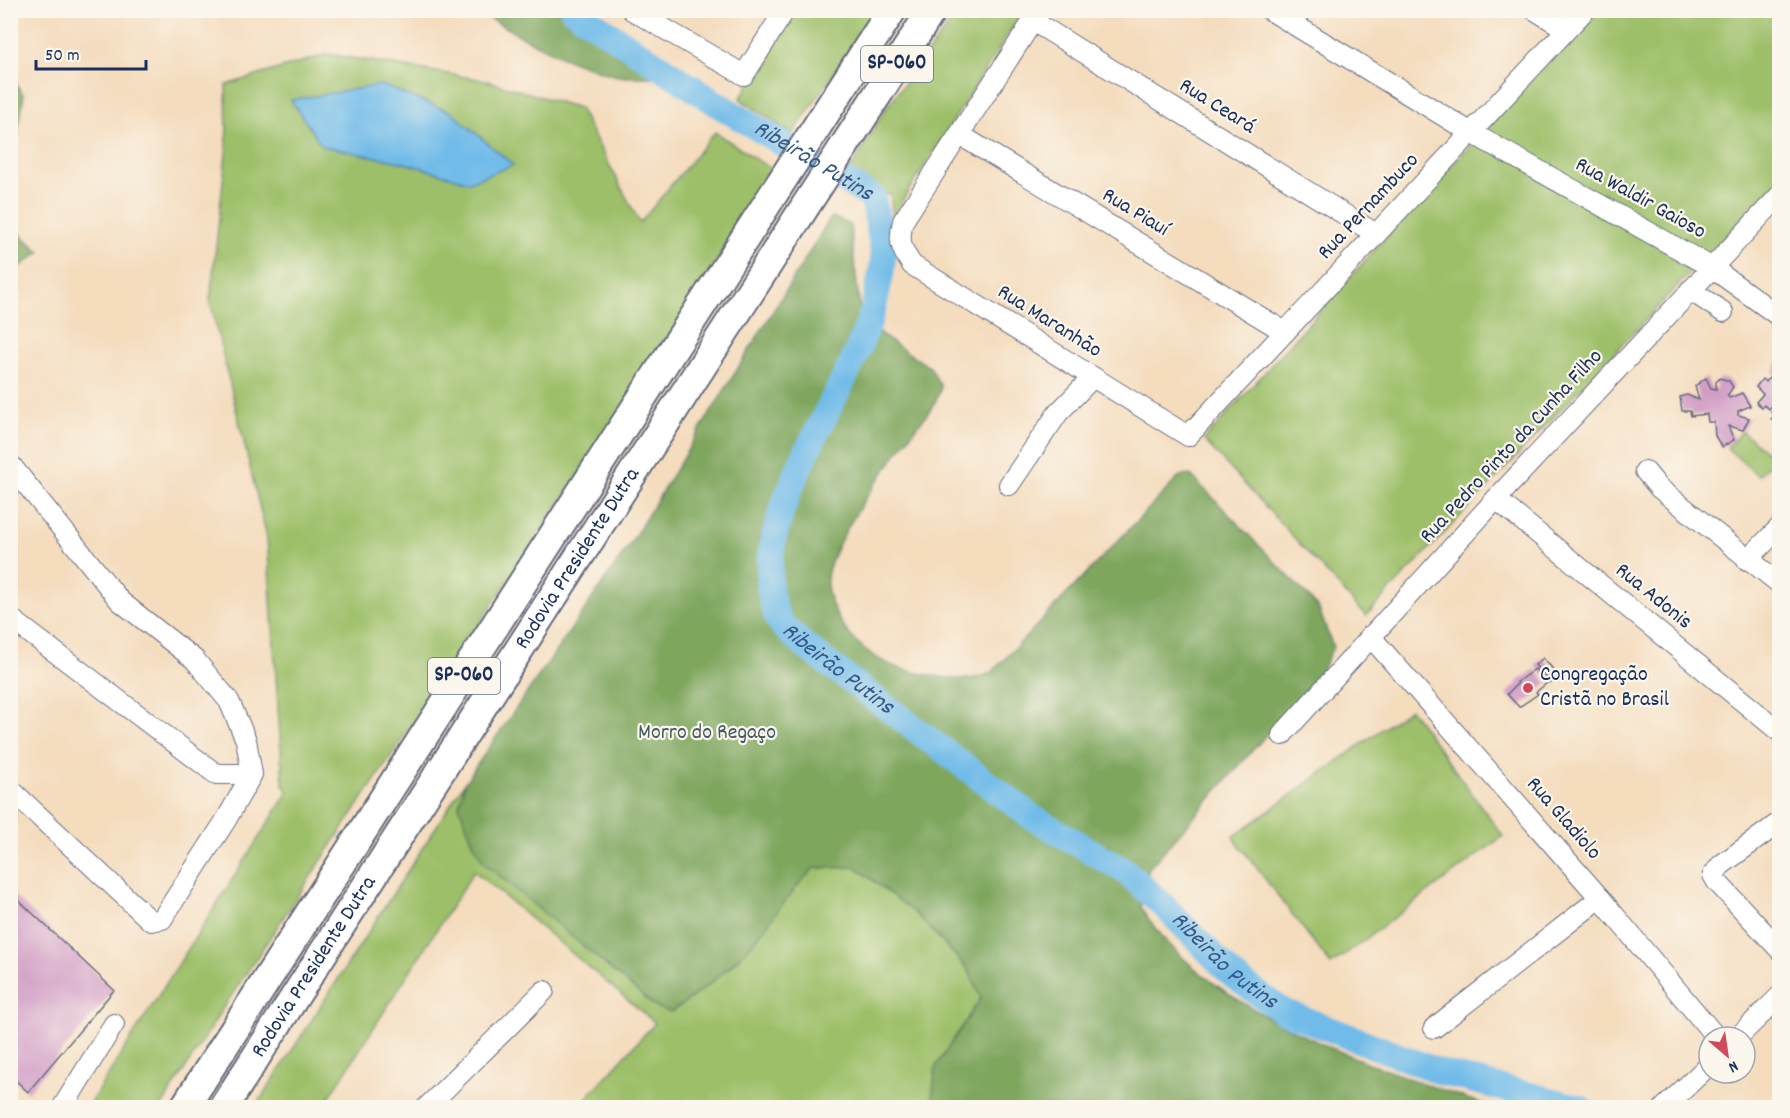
<svg xmlns="http://www.w3.org/2000/svg" width="1790" height="1118" font-family="Dekko,sans-serif">
	<style>
		.green { fill: #9dbf69; stroke: #5c7764; stroke-width: 1.5 }
		.forest { fill: #7ea65d; stroke: #4c6a5e; stroke-width: 1.5 }
		.water { fill: #6fbbe9; stroke: #4575a4; stroke-width: 1.5 }
		.lines { fill: none; stroke-linecap: round; stroke-linejoin: round }
		.river { stroke: #6fbbe9; stroke-width: 26 }
		.building { fill: #ce95c2 }
		.minor-casing { stroke: #676c7f; stroke-width: 22 }
		.highway-casing { stroke: #676c7f; stroke-width: 32 }
		.minor { stroke: #fff; stroke-width: 20 }
		.highway { stroke: #fff; stroke-width: 28 }
		.poi-dot { fill: #d1495b; stroke: #fbf7ec; stroke-width: 2 }
		.labels { text-anchor: middle; dominant-baseline: central; stroke-width: 4.5; stroke-linejoin: round; paint-order: stroke }
		.shield { fill: #fbf7ec; stroke: #5e6b89; stroke-width: 1.5 }
		.shield-label { font-size: 21px; font-weight: bold; fill: #1b2f5e }
		.street-label { font-size: 22px; fill: #1b2f5e; stroke: #fbf7ec }
		.poi-label { font-size: 22px; fill: #1b2f5e; stroke: #fbf7ec; text-anchor: start }
		.park-label { font-size: 22px; fill: #425a61; stroke: #fbf7ec }
		.water-label { font-size: 24px; font-style: italic; fill: #345988; stroke: #fbf7ec }
	</style>
	<rect width="100%" height="100%" fill="#fbf7ec"/>
	<filter id="ink" filterUnits="userSpaceOnUse"><feTurbulence type="fractalNoise" baseFrequency=".0167" numOctaves="2"/><feDisplacementMap in="SourceGraphic" scale="12" xChannelSelector="R" yChannelSelector="G"/><feConvolveMatrix kernelMatrix="1 2 1 2 8 2 1 2 1" color-interpolation-filters="sRGB"/></filter>
	<filter id="wash" filterUnits="userSpaceOnUse"><feTurbulence type="fractalNoise" baseFrequency=".008" numOctaves="4" result="noise"/><feDisplacementMap in="SourceGraphic" scale="24" xChannelSelector="R" yChannelSelector="G"/><feGaussianBlur stdDeviation="1.35" result="paint"/><feColorMatrix in="noise" values="0 0 0 0 0 0 0 0 0 0 0 0 0 0 0 0 0 1.4 0 .05"/><feComposite in="paint" operator="in"/></filter>
	<g filter="url(#wash)">
		<rect width="100%" height="100%" fill="#f4dcbd"/>
		<g class="green">
			<path d="M 794,11 L 875,11 L 793,134 L 740,99 Z"/>
			<path d="M 959,11 L 1023,11 L 892,217 L 891,194 L 878,194 L 847,176 L 884,111 Z"/>
			<path d="M 1595,11 L 1779,11 L 1779,183 L 1689,274 L 1366,616 L 1204,440 L 1405,216 Z"/>
			<path d="M 328,54 L 484,80 L 579,108 L 640,223 L 715,132 L 774,171 L 595,450 L 225,1005 L 161,1107 L 87,1108 L 288,792 L 283,784 L 267,538 L 210,301 L 227,145 L 226,85 Z"/>
			<path d="M 1742,431 L 1774,459 L 1758,476 L 1727,448 Z"/>
			<path d="M 1410,709 L 1503,836 L 1331,965 L 1233,837 Z"/>
			<path d="M 465,782 L 459,806 L 752,943 L 795,886 L 814,868 L 856,867 L 916,914 L 968,969 L 981,998 L 936,1066 L 931,1107 L 578,1107 L 655,1023 L 474,871 L 323,1107 L 255,1108 Z"/>
		</g>
		<g class="forest">
			<path d="M 478,11 L 573,11 L 674,76 C 656,76 635,79 618,76 C 569,65 520,37 478,11 Z"/>
			<path d="M 11,76 L 24,96 L 11,166 Z"/>
			<path d="M 831,217 L 850,224 L 860,310 L 883,336 L 931,368 L 941,387 C 936,407 922,419 910,436 C 889,465 823,551 827,585 C 829,602 838,621 849,634 C 868,655 889,668 918,673 C 942,677 972,685 993,671 L 1180,476 L 1191,475 L 1318,607 L 1333,647 L 1320,674 L 1149,868 L 1141,907 C 1205,1015 1378,1067 1491,1107 L 931,1107 L 936,1066 L 981,998 L 968,969 L 916,914 L 856,867 L 814,868 C 790,891 774,918 753,943 C 729,970 701,992 671,1012 L 657,1008 L 484,863 L 474,845 L 459,806 L 465,782 L 628,547 Z"/>
			<path d="M 11,225 L 40,252 L 11,273 Z"/>
		</g>
		<path class="water" d="M 381,85 L 451,112 L 513,165 L 469,182 L 405,163 L 322,146 L 291,100 Z"/>
		<g class="lines">
			<path class="river" id="s1" d="M 573,10 L 722,107 L 873,198 C 876,217 882,237 883,256 C 883,271 877,291 874,306 C 851,394 739,526 777,617 C 781,627 797,638 805,646 L 1032,817 L 1125,871 L 1162,904 L 1233,976 L 1283,1011 L 1443,1073 L 1581,1108"/>
		</g>
		<g id="blocks">
			<g class="building">
				<path d="M 1778,361 L 1780,362 L 1780,426 L 1771,419 L 1775,416 L 1771,412 L 1776,407 L 1773,404 L 1769,409 L 1764,405 L 1762,408 L 1756,402 L 1763,394 L 1756,387 L 1762,379 L 1766,382 L 1770,377 L 1774,380 L 1777,377 L 1773,373 Z"/>
				<path d="M 1706,378 L 1711,388 L 1716,389 L 1716,382 L 1720,378 L 1729,381 L 1733,387 L 1727,396 L 1730,398 L 1742,393 L 1750,406 L 1738,411 L 1738,415 L 1749,418 L 1743,430 L 1728,426 L 1734,440 L 1722,447 L 1715,436 L 1714,422 L 1708,422 L 1707,414 L 1691,416 L 1690,411 L 1682,411 L 1680,397 L 1687,395 L 1699,400 L 1695,386 Z"/>
				<path d="M 1543,658 L 1559,676 L 1551,683 L 1535,665 Z"/>
				<path d="M 1535,669 L 1547,683 L 1536,692 L 1538,694 L 1519,707 L 1507,694 L 1518,683 L 1517,682 Z"/>
				<path d="M 10,892 L 114,990 L 28,1092 L 10,1075 Z"/>
			</g>
		</g>
	</g>
	<g filter="url(#ink)">
		<use href="#blocks" fill-opacity="0" stroke="#676c7f" stroke-width="1.5"/>
		<g class="lines">
			<g class="minor-casing">
				<g id="minor">
					<path d="M 632,10 L 744,75 L 785,10"/>
					<path d="M 1040,10 L 903,221 C 898,241 901,249 912,265 L 1188,436 L 1585,10"/>
					<path d="M 1270,10 L 1470,132 L 1711,267 L 1780,317"/>
					<path d="M 1535,10 L 1566,29"/>
					<path d="M 1033,21 L 1376,234"/>
					<path d="M 960,135 L 1285,332"/>
					<path d="M 1690,290 L 1723,312"/>
					<path d="M 10,464 L 120,601 L 195,660 L 229,701 L 246,740 L 252,774 L 226,820 L 162,919 L 151,921 L 10,789"/>
					<path d="M 1645,471 L 1659,488 L 1780,584"/>
					<path d="M 1009,485 L 1058,413 L 1093,377"/>
					<path d="M 1496,499 L 1780,732"/>
					<path d="M 1747,560 L 1780,527"/>
					<path d="M 10,618 L 216,774 L 252,774"/>
					<path d="M 1370,636 L 1600,898 L 1716,1037"/>
					<path d="M 1282,735 L 1496,499 L 1780,195"/>
					<path d="M 1780,822 L 1721,865 L 1713,875 L 1717,882 L 1780,950"/>
					<path d="M 1434,1028 L 1600,898"/>
					<path d="M 1738,1037 L 1780,996"/>
					<path d="M 62,1108 L 114,1024"/>
					<path d="M 426,1108 L 544,991"/>
					<path d="M 1664,1108 L 1709,1065"/>
				</g>
			</g>
			<g class="highway-casing">
				<g id="highway">
					<path d="M 184,1108 L 892,10"/>
					<path id="s2" d="M 223,1108 L 932,10"/>
				</g>
			</g>
			<use href="#minor" class="minor"/>
			<use href="#highway" class="highway"/>
		</g>
	</g>
	<circle class="poi-dot" cx="1528" cy="688" r="6"/>
	<g class="labels">
		<g class="shield">
			<rect x="861" y="46" width="72" height="36" rx="4.5"/>
			<rect x="428" y="658" width="72" height="36" rx="4.5"/>
		</g>
		<g class="shield-label">
			<text x="897" y="64">SP-060</text>
			<text x="464" y="676">SP-060</text>
		</g>
		<g class="street-label">
			<text transform="translate(1217 107) rotate(32)">Rua Ceará</text>
			<text transform="translate(1640 199) rotate(29)">Rua Waldir Gaioso</text>
			<text transform="translate(1369 207) rotate(-47)">Rua Pernambuco</text>
			<text transform="translate(1135 213) rotate(31)">Rua Piauí</text>
			<text transform="translate(1049 322) rotate(32)">Rua Maranhão</text>
			<text transform="translate(1512 447) rotate(-47)">Rua Pedro Pinto da Cunha Filho</text>
			<text stroke="none"><textPath href="#s2" startOffset="654">Rodovia Presidente Dutra</textPath></text>
			<text transform="translate(1653 597) rotate(39)">Rua Adonis</text>
			<text transform="translate(1563 819) rotate(49)">Rua Gladiolo</text>
			<text stroke="none"><textPath href="#s2" startOffset="168">Rodovia Presidente Dutra</textPath></text>
		</g>
		<g class="poi-label">
			<text x="1540" y="675">Congregação<tspan x="1540" dy="25">Cristã no Brasil</tspan></text>
		</g>
		<g class="park-label">
			<text x="707" y="733">Morro do Regaço</text>
		</g>
		<g class="water-label">
			<text stroke="none"><textPath href="#s1" startOffset="284">Ribeirão Putins</textPath></text>
			<text stroke="none"><textPath href="#s1" startOffset="878">Ribeirão Putins</textPath></text>
			<text stroke="none"><textPath href="#s1" startOffset="1364">Ribeirão Putins</textPath></text>
		</g>
	</g>
	<rect width="1790" height="1118" fill="none" stroke="#fbf7ec" stroke-width="36"/>
	<g transform="translate(1727 1055) rotate(151)"><circle r="28" fill="#fbf7ec" stroke="#a1a7b3" stroke-width="1.5"/>
	<path d="M0-4.5L10 22L0 15L-10 22Z" fill="#d1495b"/>
	<text y="-9" font-size="16" font-weight="bold" text-anchor="middle" fill="#1b2f5e">N</text>
	</g>
	<path d="M36 60v9h110v-9" fill="none" stroke="#1b2f5e" stroke-width="3"/>
	<text x="45" y="60" font-size="18" fill="#1b2f5e" stroke="#fbf7ec" stroke-width="4.5" paint-order="stroke">50 m</text>
</svg>
